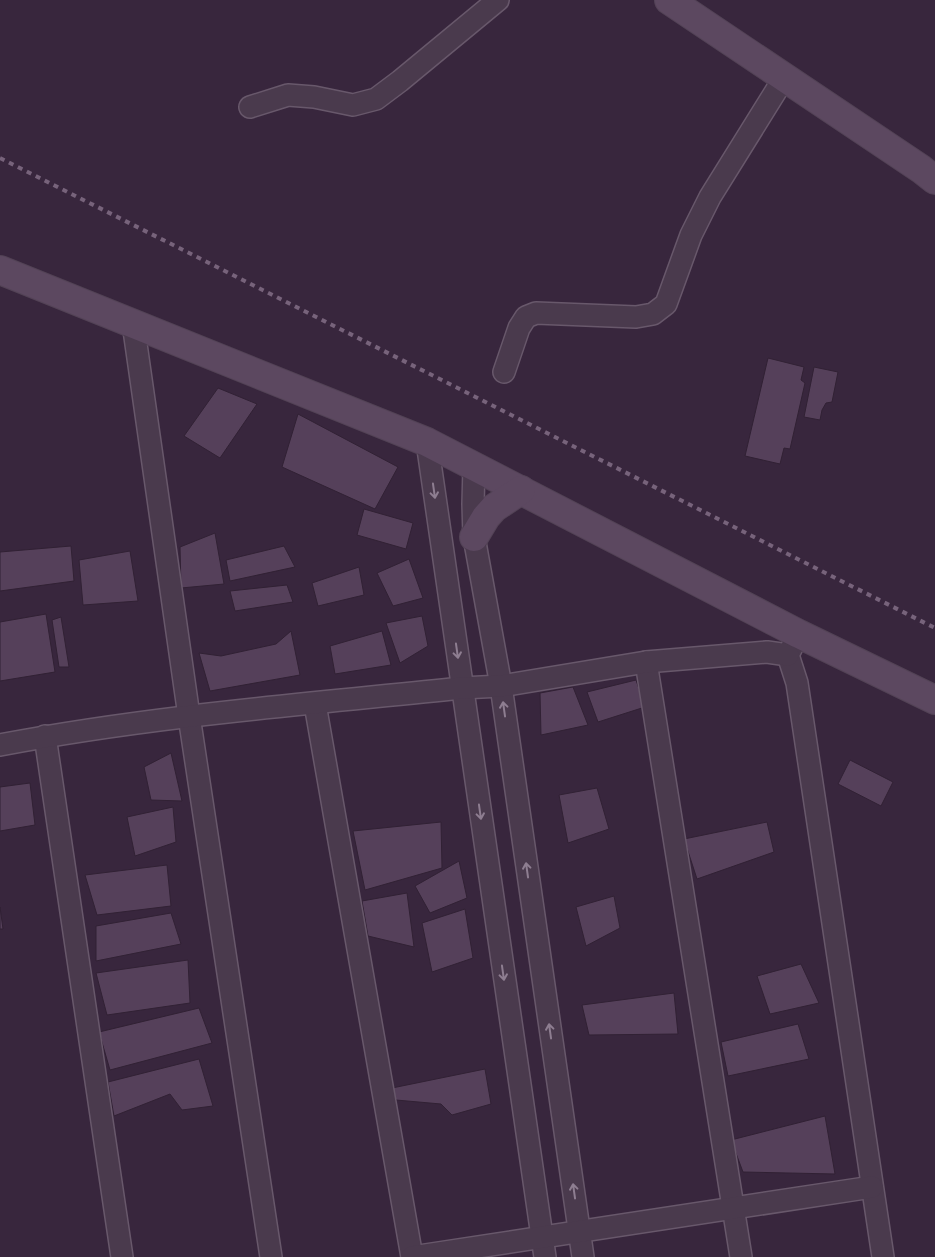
<svg xmlns="http://www.w3.org/2000/svg" width="935" height="1257" font-family="'Public Sans',sans-serif">
	<style>
		.building { fill: #55405a; stroke: #312134 }
		.lines { fill: none; stroke-linecap: round; stroke-linejoin: round }
		.street-casing { stroke: #68586b; stroke-width: 24 }
		.secondary-casing { stroke: #534356; stroke-width: 30 }
		.street { stroke: #4a3a4d; stroke-width: 21 }
		.secondary { stroke: #5c4860; stroke-width: 28 }
		.rail { stroke: #77637b; stroke-width: 4; stroke-dasharray: 5 5; stroke-linecap: butt }
		.oneway { stroke: #8e7e91 }
	</style>
	<rect width="100%" height="100%" fill="#38263d"/>
	<g class="building">
		<path d="M 768,358 L 804,367 L 801,380 L 805,383 L 790,449 L 784,448 L 780,464 L 745,456 Z"/>
		<path d="M 814,367 L 838,372 L 832,402 L 826,403 L 822,410 L 820,420 L 804,417 Z"/>
		<path d="M 218,388 L 257,404 L 220,458 L 184,436 Z"/>
		<path d="M 298,414 L 398,467 L 375,509 L 282,467 Z"/>
		<path d="M 364,509 L 413,523 L 406,549 L 357,535 Z"/>
		<path d="M 215,533 L 224,584 L 181,588 L 180,547 Z"/>
		<path d="M 71,546 L 74,581 L 0,591 L 0,552 Z"/>
		<path d="M 284,546 L 295,567 L 230,581 L 226,560 Z"/>
		<path d="M 130,551 L 138,601 L 83,605 L 79,560 Z"/>
		<path d="M 409,559 L 423,598 L 393,606 L 377,573 Z"/>
		<path d="M 359,567 L 364,595 L 318,606 L 312,583 Z"/>
		<path d="M 287,585 L 293,602 L 235,611 L 230,591 Z"/>
		<path d="M 46,614 L 55,672 L 0,681 L 0,622 Z"/>
		<path d="M 422,616 L 428,646 L 400,663 L 386,623 Z"/>
		<path d="M 61,617 L 69,667 L 59,667 L 52,620 Z"/>
		<path d="M 291,631 L 300,675 L 210,691 L 199,653 L 221,656 L 276,644 Z"/>
		<path d="M 382,631 L 391,665 L 335,674 L 330,646 Z"/>
		<path d="M 636,680 L 645,707 L 598,722 L 587,692 Z"/>
		<path d="M 573,687 L 588,725 L 541,735 L 540,693 Z"/>
		<path d="M 171,753 L 182,801 L 151,800 L 144,767 Z"/>
		<path d="M 850,760 L 893,782 L 881,806 L 838,784 Z"/>
		<path d="M 30,783 L 35,825 L 0,831 L 0,787 Z"/>
		<path d="M 597,788 L 609,829 L 568,843 L 559,795 Z"/>
		<path d="M 173,807 L 176,842 L 135,856 L 127,817 Z"/>
		<path d="M 441,822 L 442,868 L 365,890 L 353,831 Z"/>
		<path d="M 767,822 L 774,852 L 697,879 L 684,839 Z"/>
		<path d="M 459,861 L 467,898 L 430,913 L 415,886 Z"/>
		<path d="M 167,865 L 171,906 L 97,915 L 85,875 Z"/>
		<path d="M 407,893 L 414,947 L 368,936 L 362,901 Z"/>
		<path d="M 614,896 L 620,928 L 586,946 L 576,907 Z"/>
		<path d="M 0,907 L 3,929 L 0,929 Z"/>
		<path d="M 465,909 L 473,958 L 432,972 L 422,923 Z"/>
		<path d="M 171,913 L 181,944 L 96,961 L 96,926 Z"/>
		<path d="M 188,960 L 190,1003 L 107,1015 L 96,973 Z"/>
		<path d="M 801,964 L 819,1003 L 770,1014 L 757,976 Z"/>
		<path d="M 674,993 L 678,1034 L 589,1035 L 582,1005 Z"/>
		<path d="M 199,1008 L 212,1043 L 110,1070 L 99,1032 Z"/>
		<path d="M 798,1024 L 809,1059 L 728,1076 L 721,1042 Z"/>
		<path d="M 199,1059 L 213,1106 L 182,1110 L 170,1094 L 114,1116 L 108,1082 Z"/>
		<path d="M 485,1069 L 491,1104 L 452,1115 L 441,1104 L 396,1100 L 392,1088 Z"/>
		<path d="M 825,1116 L 835,1174 L 743,1172 L 731,1140 Z"/>
	</g>
	<g class="lines">
		<g class="street-casing">
			<g id="street">
				<path d="M 250,107 L 288,95 L 314,97 L 353,105 L 376,99 L 400,81 L 498,0"/>
				<path d="M 133,323 L 189,716 L 271,1257"/>
				<path d="M 504,372 L 519,328 L 526,317 L 536,313 L 636,317 L 653,314 L 666,304 L 691,235 L 710,197 L 784,78"/>
				<path d="M 427,442 L 545,1257"/>
				<path d="M 474,466 L 473,504 L 474,537 L 501,686 L 583,1257"/>
				<path d="M 794,643 L 788,655 L 797,683 L 883,1257"/>
				<path d="M 646,662 L 741,1257"/>
				<path d="M 315,704 L 412,1257"/>
				<path d="M 45,736 L 122,1257"/>
				<path d="M 0,745 C 152,716 308,704 462,688 L 501,686 L 646,662 L 767,652 L 788,655"/>
				<path d="M 412,1257 L 872,1187"/>
			</g>
		</g>
		<g class="secondary-casing">
			<g id="secondary">
				<path d="M 669,0 L 921,169 L 935,180"/>
				<path d="M 0,270 L 427,442 L 799,634 L 935,700"/>
				<path d="M 474,537 L 486,517 L 494,508 L 521,490"/>
			</g>
		</g>
		<use href="#street" class="street"/>
		<use href="#secondary" class="secondary"/>
		<path class="rail" d="M 0,158 L 935,628"/>
	</g>
	<defs><path id="oneway-shaft" d="M-6 0H5M1.5-3L5.5 0L1.5 3" fill="none" stroke-width="1.6" stroke-linecap="round" stroke-linejoin="round" transform="scale(1.25)"/></defs>
	<g class="oneway">
		<use href="#oneway-shaft" transform="translate(434 491) rotate(82)"/>
		<use href="#oneway-shaft" transform="translate(457 651) rotate(82)"/>
		<use href="#oneway-shaft" transform="translate(504 709) rotate(-98)"/>
		<use href="#oneway-shaft" transform="translate(480 812) rotate(82)"/>
		<use href="#oneway-shaft" transform="translate(527 870) rotate(-98)"/>
		<use href="#oneway-shaft" transform="translate(503 973) rotate(82)"/>
		<use href="#oneway-shaft" transform="translate(550 1031) rotate(-98)"/>
		<use href="#oneway-shaft" transform="translate(574 1191) rotate(-98)"/>
	</g>
</svg>
